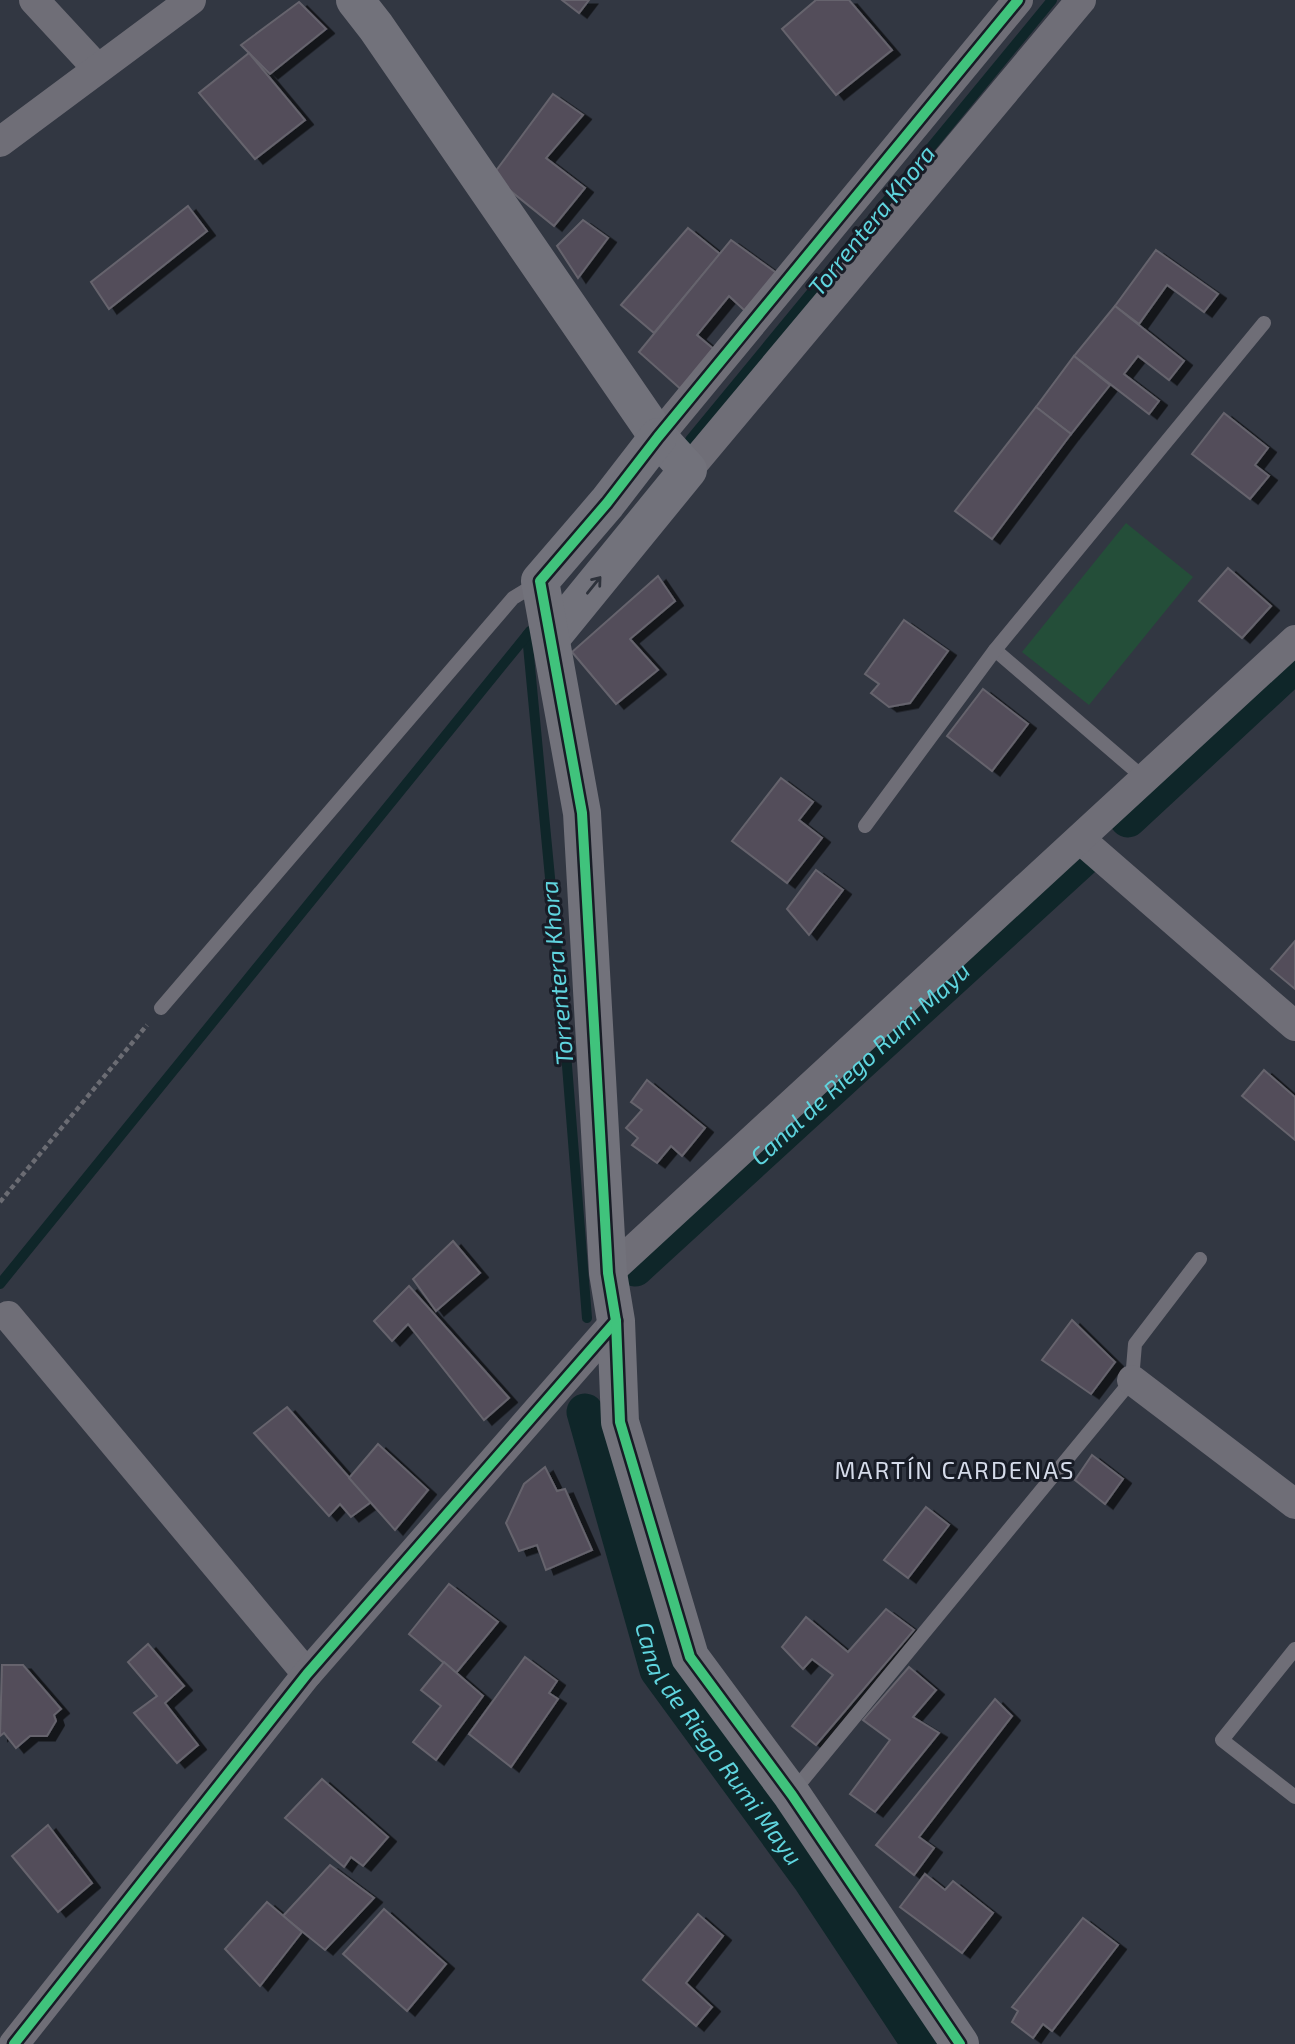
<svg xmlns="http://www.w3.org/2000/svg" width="1295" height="2044" font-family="'Exo 2',sans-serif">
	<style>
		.green { fill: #244e39 }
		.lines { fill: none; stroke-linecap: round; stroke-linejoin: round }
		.stream { stroke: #0f2629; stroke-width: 10 }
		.canal { stroke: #0f2629; stroke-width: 37 }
		.building { fill: #524d5a; stroke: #66646d; stroke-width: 2; filter: url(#shadow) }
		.path { stroke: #6b6c73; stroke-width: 4.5; stroke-dasharray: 5 3.5; stroke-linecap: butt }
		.lane { stroke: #6f6e77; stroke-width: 14 }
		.street { stroke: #6f6e77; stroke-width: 30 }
		.secondary { stroke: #72727b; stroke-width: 38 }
		.cycleway-casing { stroke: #181c26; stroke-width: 15 }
		.cycleway { stroke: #40c37c; stroke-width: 10 }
		.oneway { stroke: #2e323b }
		.labels { text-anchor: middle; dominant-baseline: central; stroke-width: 6; stroke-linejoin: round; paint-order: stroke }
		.water-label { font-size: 24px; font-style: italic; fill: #5fd4de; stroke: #181c26 }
		.neighbourhood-label { font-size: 24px; letter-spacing: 2px; fill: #d5dbe9; stroke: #181c26 }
	</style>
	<defs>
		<filter id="shadow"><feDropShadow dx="8" dy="4.5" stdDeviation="0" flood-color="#0009"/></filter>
	</defs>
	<rect width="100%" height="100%" fill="#323742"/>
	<path class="green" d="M 1126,523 L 1193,577 L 1089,705 L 1022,652 Z"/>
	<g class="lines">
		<g class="stream">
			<path d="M 690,440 L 1052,0"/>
			<path d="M 530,631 L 527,635 L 563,1015 L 587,1318"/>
			<path d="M 0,1284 L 527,635"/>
		</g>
		<g class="canal">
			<path d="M 1128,819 L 1295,664"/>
			<path id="s1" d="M 635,1268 L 1085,856"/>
			<path id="s2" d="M 585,1412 L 658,1670 L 811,1879 L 920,2044"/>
		</g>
	</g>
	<g class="building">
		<path d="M 562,0 L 589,0 L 579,13 Z"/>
		<path d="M 816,0 L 849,0 L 892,50 L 836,95 L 782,29 Z"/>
		<path d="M 299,2 L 326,29 L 270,74 L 241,45 Z"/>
		<path d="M 249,53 L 305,120 L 255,159 L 199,93 Z"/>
		<path d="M 553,94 L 583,115 L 546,158 L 585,188 L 554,226 L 492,176 Z"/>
		<path d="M 188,206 L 207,231 L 109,309 L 91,282 Z"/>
		<path d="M 583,220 L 608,238 L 578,278 L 557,246 Z"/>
		<path d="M 688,228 L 720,254 L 654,333 L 621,305 Z"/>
		<path d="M 731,240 L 789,282 L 757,322 L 729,296 L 697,335 L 716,351 L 684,392 L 639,352 Z"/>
		<path d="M 1156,250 L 1218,294 L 1204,312 L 1167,285 L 1139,324 L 1115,306 Z"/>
		<path d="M 1115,306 L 1184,361 L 1169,380 L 1138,356 L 1124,374 L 1159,401 L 1149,414 L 1074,356 Z"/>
		<path d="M 1074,356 L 1110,385 L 1071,434 L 1036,407 Z"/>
		<path d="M 1036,407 L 1071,434 L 992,539 L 955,511 Z"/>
		<path d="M 1224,413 L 1268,448 L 1255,465 L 1269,476 L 1250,499 L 1192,454 Z"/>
		<path d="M 1228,568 L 1271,606 L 1242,638 L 1199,601 Z"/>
		<path d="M 658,576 L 675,601 L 630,639 L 658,670 L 616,704 L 572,652 Z"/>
		<path d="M 904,620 L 948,651 L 910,703 L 889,707 L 871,693 L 879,684 L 865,674 Z"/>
		<path d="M 983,689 L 1028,724 L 992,771 L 947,736 Z"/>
		<path d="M 781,778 L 813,802 L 799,820 L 822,838 L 787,883 L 732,841 Z"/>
		<path d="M 816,870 L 843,890 L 809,935 L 787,909 Z"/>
		<path d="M 1295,941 L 1295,989 L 1271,969 Z"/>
		<path d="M 1264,1070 L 1295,1097 L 1295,1140 L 1242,1096 Z"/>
		<path d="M 647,1080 L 705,1128 L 682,1156 L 671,1146 L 657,1163 L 632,1145 L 638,1138 L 626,1128 L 642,1110 L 631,1102 Z"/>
		<path d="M 453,1241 L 480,1273 L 436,1311 L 413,1279 Z"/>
		<path d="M 409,1286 L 509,1398 L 484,1420 L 408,1324 L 392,1341 L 374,1321 Z"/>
		<path d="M 1072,1320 L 1115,1362 L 1091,1394 L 1042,1360 Z"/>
		<path d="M 287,1407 L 371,1502 L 351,1517 L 340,1504 L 329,1516 L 254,1433 Z"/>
		<path d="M 378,1444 L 428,1490 L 395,1530 L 349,1478 Z"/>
		<path d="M 1092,1455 L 1123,1479 L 1105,1504 L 1075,1480 Z"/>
		<path d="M 545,1467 L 557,1491 L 565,1489 L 592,1550 L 546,1570 L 537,1545 L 519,1551 L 506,1523 L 524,1484 Z"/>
		<path d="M 926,1507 L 949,1525 L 908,1578 L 884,1560 Z"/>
		<path d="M 449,1584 L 498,1622 L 456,1673 L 409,1634 Z"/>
		<path d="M 886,1609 L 914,1630 L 816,1745 L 792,1726 L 833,1675 L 812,1659 L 803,1669 L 782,1647 L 806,1617 L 848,1652 Z"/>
		<path d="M 148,1644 L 184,1686 L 165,1703 L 198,1745 L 177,1763 L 134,1713 L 157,1696 L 128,1662 Z"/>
		<path d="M 525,1657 L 557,1681 L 549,1693 L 558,1699 L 511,1767 L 469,1734 Z"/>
		<path d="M 444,1662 L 483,1696 L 436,1760 L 413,1742 L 441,1706 L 421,1690 Z"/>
		<path d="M 2,1665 L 23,1665 L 61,1709 L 54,1715 L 56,1721 L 47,1736 L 30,1736 L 16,1748 L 4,1733 L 0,1736 Z"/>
		<path d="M 909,1667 L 936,1690 L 913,1717 L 939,1733 L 875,1812 L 850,1794 L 890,1740 L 863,1720 Z"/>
		<path d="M 995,1699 L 1012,1716 L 919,1837 L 934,1848 L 914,1875 L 876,1845 Z"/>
		<path d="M 322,1779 L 388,1837 L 363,1866 L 351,1857 L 344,1867 L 285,1818 Z"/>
		<path d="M 48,1825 L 92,1883 L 58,1912 L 12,1856 Z"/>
		<path d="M 330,1865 L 374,1898 L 325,1950 L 283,1916 Z"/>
		<path d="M 925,1874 L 945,1890 L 953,1881 L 993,1913 L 962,1953 L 900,1907 Z"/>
		<path d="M 267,1902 L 302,1932 L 260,1986 L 225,1949 Z"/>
		<path d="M 384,1909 L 446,1964 L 407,2011 L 343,1954 Z"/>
		<path d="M 698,1914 L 723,1936 L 686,1983 L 712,2007 L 696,2026 L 643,1980 Z"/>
		<path d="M 1083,1918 L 1118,1945 L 1052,2031 L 1043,2024 L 1033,2038 L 1012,2022 L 1018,2011 L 1012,2007 Z"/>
	</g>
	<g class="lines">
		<path class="path" d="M 0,1202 L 147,1025"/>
		<g class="lane">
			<path d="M 995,650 L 1145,779"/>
			<path d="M 865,826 L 995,650 L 1264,323"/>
			<path d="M 161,1008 L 513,598 L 536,584"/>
			<path d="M 1295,1649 L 1222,1740 L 1295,1797"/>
			<path d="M 792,1793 L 1132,1380 L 1135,1344 L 1200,1259"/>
		</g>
		<g class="street">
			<path d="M 34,0 L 97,68"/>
			<path d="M 0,142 L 191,0"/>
			<path d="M 658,437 L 1018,0"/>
			<path d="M 688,470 L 1081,0"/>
			<path d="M 1080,839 L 1295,1026"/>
			<path d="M 608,1273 L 1295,640"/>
			<path d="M 8,1316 L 307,1674"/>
			<path d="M 1132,1380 L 1295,1504"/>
			<path d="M 14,2044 L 307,1674 L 616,1321"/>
		</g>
		<g class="secondary">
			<path d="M 355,0 L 376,27 L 658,437 L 688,470 L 551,638"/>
			<path d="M 658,437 L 607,503 L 540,581 L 582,813 L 608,1273 L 616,1321 L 620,1422 L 690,1657 L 792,1795 L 960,2044"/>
		</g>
		<g class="cycleway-casing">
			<g id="cycleway">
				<path d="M 14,2044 L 307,1674 L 616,1321"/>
				<path d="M 960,2044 L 792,1795 L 690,1657 L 620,1422 L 616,1321 L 608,1273 L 582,813 L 540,581 L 607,503 L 658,437 L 1018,0"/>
			</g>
		</g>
		<use href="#cycleway" class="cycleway"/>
	</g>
	<defs><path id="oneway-shaft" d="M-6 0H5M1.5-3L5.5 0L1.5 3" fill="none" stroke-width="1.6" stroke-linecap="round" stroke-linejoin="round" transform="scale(1.75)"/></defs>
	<use class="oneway" href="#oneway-shaft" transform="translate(594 585) rotate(-51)"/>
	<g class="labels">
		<g class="water-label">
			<text transform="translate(871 220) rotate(-51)">Torrentera Khora</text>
			<text transform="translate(556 973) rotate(-95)">Torrentera Khora</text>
			<text stroke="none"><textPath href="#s1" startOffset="304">Canal de Riego Rumi Mayu</textPath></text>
			<text stroke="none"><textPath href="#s2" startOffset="362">Canal de Riego Rumi Mayu</textPath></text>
		</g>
		<g class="neighbourhood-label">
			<text x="955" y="1469">MARTÍN CARDENAS</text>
		</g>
	</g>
</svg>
